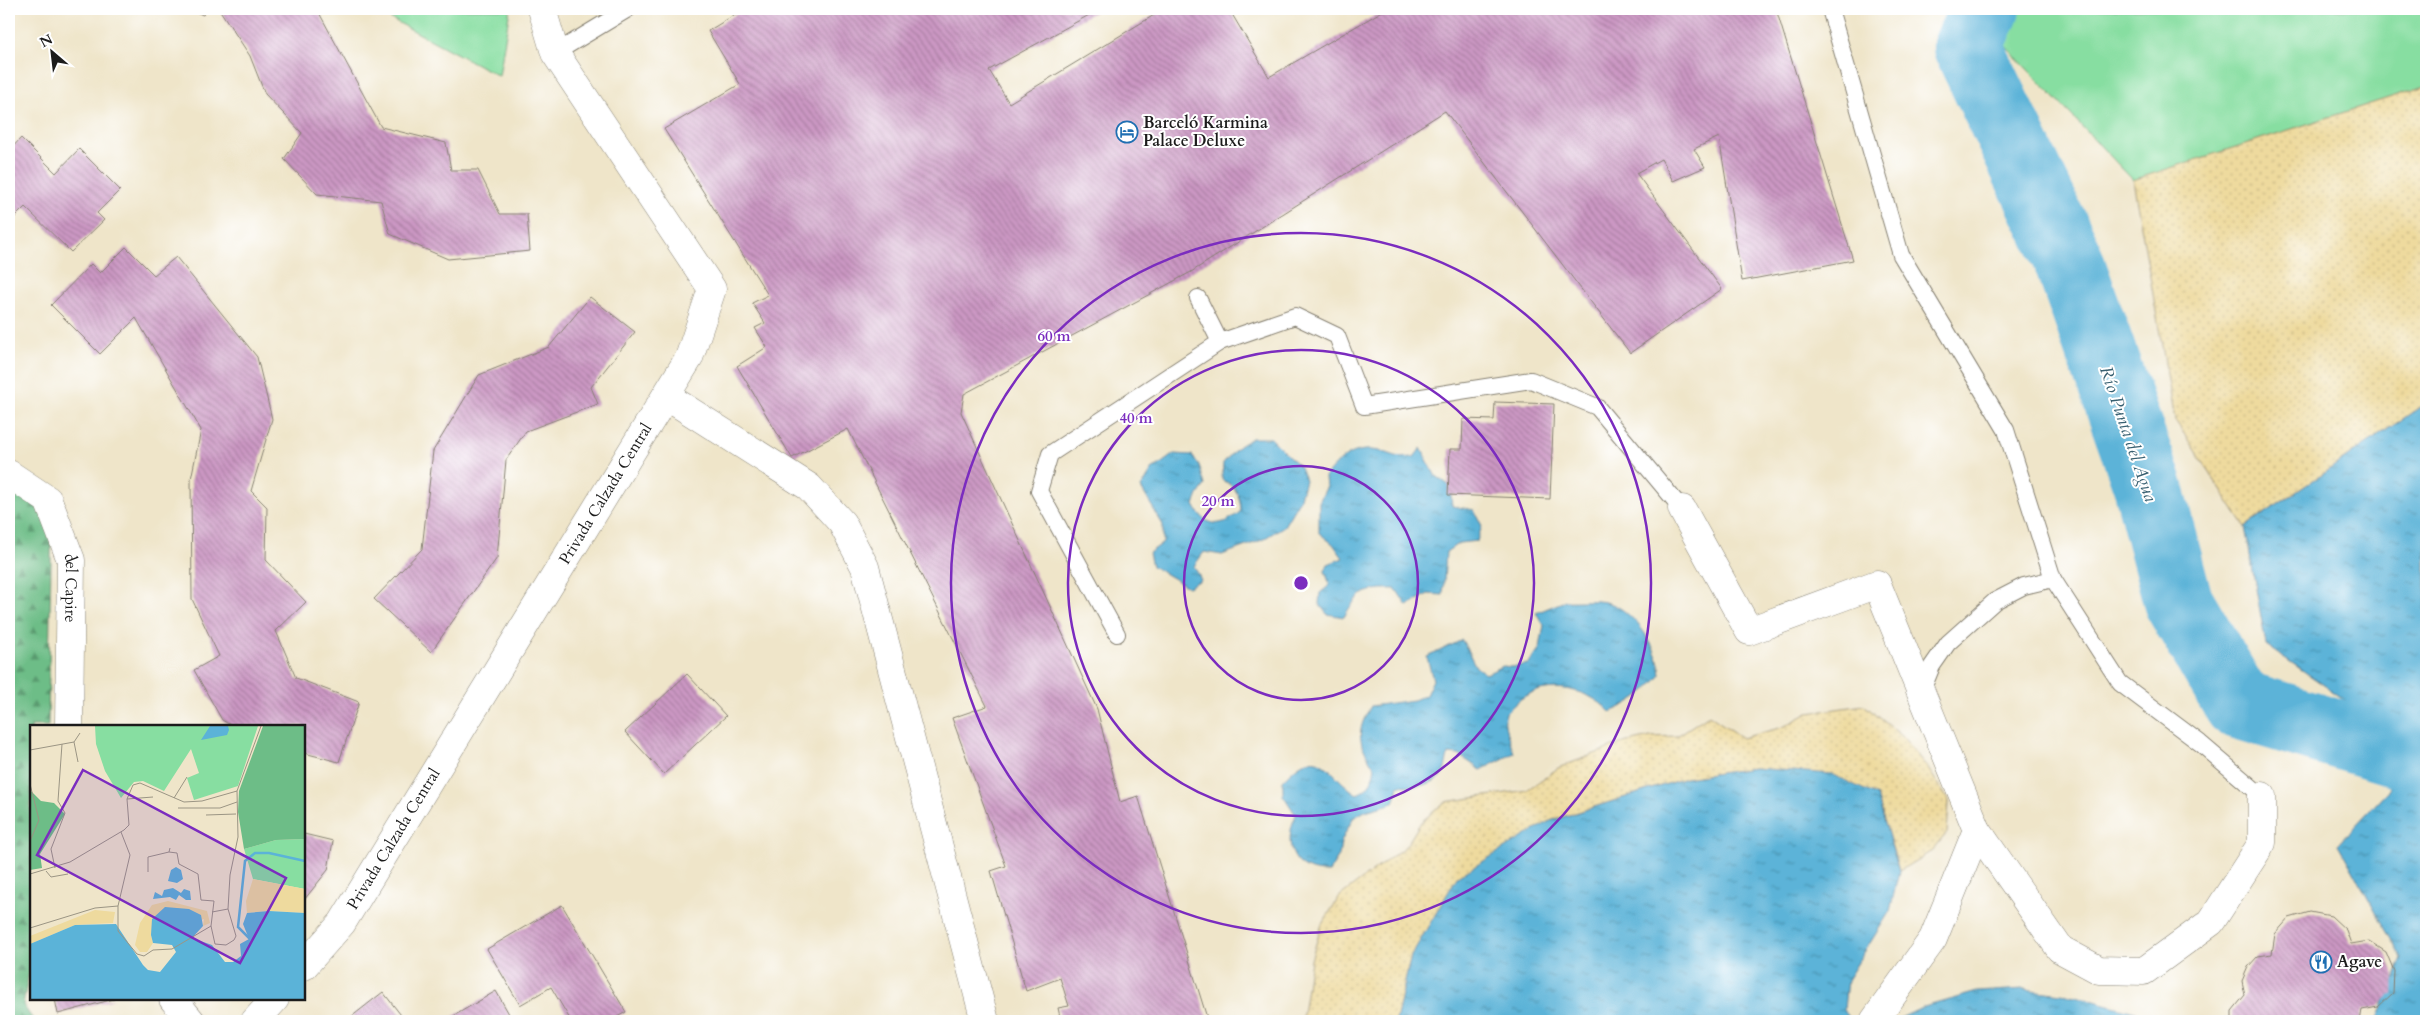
<svg xmlns="http://www.w3.org/2000/svg" width="2435" height="1030" font-family="Cardo,serif">
	<style>
		.grass { fill: #87dea1; stroke: #527d5e }
		.forest { fill: url(#forest-firs); stroke: #446c52 }
		.sand { fill: url(#sand-dots); stroke: #857b5d }
		.water { fill: url(#water-ripples); stroke: #3c687a }
		.lines { fill: none; stroke-linecap: round; stroke-linejoin: round }
		.river { stroke: #5bb3d8; stroke-width: 70 }
		.building { fill: url(#building-back-hatch) }
		.lane-casing { stroke: #868072; stroke-width: 18 }
		.street-casing { stroke: #868072; stroke-width: 29 }
		.lane { stroke: #fff; stroke-width: 16 }
		.street { stroke: #fff; stroke-width: 28 }
		.ring { fill: none; stroke: #7b2cbf; stroke-width: 2.5 }
		.labels { text-anchor: middle; dominant-baseline: central; stroke-width: 4; stroke-linejoin: round; paint-order: stroke }
		.poi-label { font-size: 16px; font-weight: bold; fill: #1c1c1c; stroke: #fff; text-anchor: start }
		.street-label { font-size: 16px; fill: #1c1c1c; stroke: #fff }
		.water-label { font-size: 18px; font-style: italic; fill: #386071; stroke: #fff }
		.inset-river { fill: none; stroke: #5bb3d8; stroke-width: 2.5 }
		.inset-road { fill: none; stroke: #9b9584; stroke-width: 1 }
		.view { fill: #7b2cbf; fill-opacity: 0.15; stroke: #7b2cbf; stroke-width: 2.5 }
		.inset-edge { fill: none; stroke: #1c1c1c; stroke-width: 2.5 }
		.centre { fill: #7b2cbf; stroke: #fff; stroke-width: 2.5 }
		.ring-label { font-size: 15px; text-anchor: middle; font-weight: bold; fill: #7b2cbf; stroke: #fff; stroke-width: 4; stroke-linejoin: round; paint-order: stroke }
	</style>
	<defs>
		<pattern id="forest-firs" width="22" height="20" patternUnits="userSpaceOnUse" patternTransform="scale(1.25)"><rect width="22" height="20" fill="#6dbd87"/><path d="M5 1l3.5 6h-7zM16 11l3.5 6h-7z" fill="#59996e"/></pattern>
		<pattern id="sand-dots" width="8" height="8" patternUnits="userSpaceOnUse" patternTransform="scale(1.25)"><rect width="8" height="8" fill="#eeda9e"/><path d="M2 2h.1M6 6h.1" fill="none" stroke="#ccba88" stroke-width="1.8" stroke-linecap="round"/></pattern>
		<pattern id="water-ripples" width="26" height="14" patternUnits="userSpaceOnUse" patternTransform="scale(1.25)"><rect width="26" height="14" fill="#5bb3d8"/><path d="M2 4q2-2 4 0t4 0M15 11q2-2 4 0t4 0" fill="none" stroke="#4a91ae"/></pattern>
		<pattern id="building-back-hatch" width="6" height="6" patternUnits="userSpaceOnUse" patternTransform="scale(1.25)"><rect width="6" height="6" fill="#cc98c4"/><path d="M-1 5l2 2M0 0l6 6M5-1l2 2" fill="none" stroke="#a57b9e"/></pattern>
	</defs>
	<rect width="100%" height="100%" fill="#fff"/>
	<filter id="ink" filterUnits="userSpaceOnUse"><feTurbulence type="fractalNoise" baseFrequency=".02" numOctaves="2"/><feDisplacementMap in="SourceGraphic" scale="10" xChannelSelector="R" yChannelSelector="G"/><feConvolveMatrix kernelMatrix="1 2 1 2 8 2 1 2 1" color-interpolation-filters="sRGB"/></filter>
	<filter id="wash" filterUnits="userSpaceOnUse"><feTurbulence type="fractalNoise" baseFrequency=".0096" numOctaves="4" result="noise"/><feDisplacementMap in="SourceGraphic" scale="20" xChannelSelector="R" yChannelSelector="G"/><feGaussianBlur stdDeviation="1.12" result="paint"/><feColorMatrix in="noise" values="0 0 0 0 0 0 0 0 0 0 0 0 0 0 0 0 0 1.4 0 .05"/><feComposite in="paint" operator="in"/></filter>
	<g filter="url(#wash)">
		<rect width="100%" height="100%" fill="#efe5c9"/>
		<g class="grass">
			<path d="M 374,9 L 510,9 L 499,76 L 384,15 Z"/>
			<path d="M 1970,9 L 2426,9 L 2426,86 L 2133,180 Z"/>
		</g>
		<path class="forest" d="M 9,490 L 52,505 L 48,726 L 31,726 L 31,962 L 23,1005 L 34,1021 L 9,1021 Z"/>
		<g class="sand">
			<path d="M 2426,86 L 2426,403 L 2245,527 L 2175,420 L 2133,180 Z"/>
			<path d="M 1864,705 L 1902,736 L 1927,767 L 1949,801 L 1947,833 L 1932,851 L 1899,871 L 1877,796 L 1754,768 L 1686,778 L 1550,821 L 1411,956 L 1396,1021 L 1302,1021 L 1311,960 L 1322,924 L 1340,896 L 1406,846 L 1421,822 L 1445,802 L 1527,790 L 1558,768 L 1623,743 L 1651,737 L 1677,736 L 1709,715 L 1742,738 L 1783,727 L 1808,713 Z"/>
		</g>
		<g class="water">
			<path d="M 2426,403 L 2426,1021 L 2377,1021 L 2402,958 L 2338,844 L 2389,790 L 2398,752 L 2351,704 L 2266,645 L 2245,527 Z"/>
			<path d="M 1252,438 L 1271,438 L 1300,467 L 1305,480 L 1299,501 L 1284,526 L 1262,540 L 1222,555 L 1204,552 L 1194,566 L 1201,580 L 1188,587 L 1152,566 L 1149,553 L 1163,543 L 1163,525 L 1141,488 L 1152,470 L 1174,454 L 1192,455 L 1199,465 L 1205,485 L 1198,495 L 1194,505 C 1207,530 1222,527 1241,511 C 1240,496 1236,485 1222,480 L 1223,463 L 1239,446 Z"/>
			<path d="M 1421,448 L 1435,475 L 1450,486 L 1452,506 L 1474,510 L 1482,526 L 1477,541 L 1459,543 L 1446,552 L 1443,595 L 1428,594 L 1407,606 L 1396,589 C 1367,588 1358,592 1344,617 L 1327,614 L 1319,604 L 1320,593 L 1330,585 L 1325,571 L 1328,564 L 1343,558 L 1333,544 L 1319,533 L 1319,502 L 1326,488 L 1325,477 C 1339,459 1354,446 1379,451 C 1394,454 1396,459 1414,457 Z"/>
			<path d="M 1565,601 C 1578,602 1597,599 1609,603 C 1635,611 1659,649 1661,675 C 1645,693 1632,703 1610,712 C 1587,686 1539,678 1514,705 C 1512,707 1508,710 1506,713 C 1501,724 1511,742 1514,753 L 1481,770 L 1459,755 L 1449,754 C 1446,759 1446,769 1443,773 C 1433,787 1414,787 1399,785 L 1394,803 L 1365,811 L 1353,818 L 1341,842 L 1339,856 L 1329,872 C 1293,874 1282,845 1296,815 L 1283,795 L 1283,780 C 1322,738 1325,774 1357,794 C 1370,789 1372,781 1375,768 C 1358,742 1355,733 1371,706 L 1414,700 L 1426,695 L 1433,680 L 1427,657 L 1462,640 L 1476,667 L 1486,674 L 1503,666 L 1512,667 L 1528,664 L 1540,648 L 1544,625 L 1536,613 Z"/>
			<path d="M 1754,768 L 1832,774 L 1877,796 L 1899,871 L 1890,911 L 1847,980 L 1844,1009 L 1851,1021 L 1396,1021 L 1411,956 L 1457,877 L 1550,821 L 1686,778 Z"/>
			<path d="M 2024,989 L 2076,996 L 2168,1021 L 1894,1021 L 1924,1007 L 1977,992 Z"/>
		</g>
		<g class="lines">
			<path class="river" d="M 1985,9 L 1968,47 L 2066,253 L 2148,485 L 2178,601 L 2238,704 L 2398,752"/>
		</g>
		<g id="blocks">
			<g class="building">
				<path d="M 189,9 L 209,9 L 203,15 Z"/>
				<path d="M 219,9 L 317,9 L 381,127 L 446,143 L 451,170 L 478,170 L 500,214 L 527,214 L 530,251 L 448,259 L 390,234 L 381,201 L 317,194 L 284,159 L 302,133 L 265,94 L 250,56 Z"/>
				<path d="M 744,9 L 1100,9 L 989,70 L 1009,103 L 1164,9 L 1229,9 L 1269,77 L 1386,9 L 1776,9 L 1853,260 L 1742,281 L 1719,137 L 1694,149 L 1705,167 L 1673,181 L 1661,159 L 1636,173 L 1722,289 L 1630,353 L 1445,111 L 1191,272 L 964,394 L 961,412 L 1097,709 L 1120,802 L 1138,796 L 1208,1021 L 1061,1021 L 1058,1008 L 1069,1006 L 1060,978 L 1026,991 L 991,871 L 1006,866 L 952,718 L 987,706 L 848,429 L 792,458 L 737,366 L 767,347 L 755,328 L 765,323 L 752,303 L 768,295 L 664,129 L 740,84 L 708,31 Z"/>
				<path d="M 21,138 L 56,173 L 79,149 L 120,190 L 97,213 L 104,220 L 71,252 L 25,207 L 9,223 L 9,151 Z"/>
				<path d="M 126,247 L 154,275 L 176,257 L 257,357 L 272,419 L 251,491 L 267,507 L 266,560 L 306,602 L 276,631 L 296,678 L 359,702 L 339,762 L 304,753 L 304,726 L 232,726 L 222,720 L 194,670 L 219,656 L 192,599 L 191,479 L 201,430 L 136,318 L 100,354 L 51,305 L 91,264 L 100,273 Z"/>
				<path d="M 590,297 L 635,332 L 591,387 L 598,404 L 526,431 L 506,460 L 497,558 L 431,652 L 374,599 L 422,549 L 433,451 L 479,375 L 549,347 Z"/>
				<path d="M 1495,402 L 1554,404 L 1550,499 L 1448,495 L 1450,449 L 1462,449 L 1463,419 L 1494,420 Z"/>
				<path d="M 687,674 L 726,716 L 664,774 L 625,732 Z"/>
				<path d="M 304,834 L 333,841 L 328,870 L 304,900 Z"/>
				<path d="M 562,905 L 626,1012 L 610,1021 L 571,1021 L 551,987 L 520,1005 L 487,949 Z"/>
				<path d="M 2310,912 L 2331,916 L 2346,930 L 2351,944 L 2369,941 L 2386,952 L 2394,971 L 2393,993 L 2378,1007 L 2362,1010 L 2360,1021 L 2232,1021 L 2232,1011 L 2245,995 L 2242,981 L 2248,967 L 2258,956 L 2272,954 L 2275,934 L 2289,918 Z"/>
				<path d="M 496,991 L 513,1021 L 445,1021 Z"/>
				<path d="M 383,992 L 404,1019 L 401,1021 L 346,1021 Z"/>
				<path d="M 55,999 L 114,999 L 58,1014 Z"/>
			</g>
		</g>
	</g>
	<g filter="url(#ink)">
		<use href="#blocks" fill-opacity="0" stroke="#868072" stroke-width="1"/>
		<g class="lines">
			<g class="lane-casing">
				<g id="lane">
					<path d="M 1830,9 L 1901,255 L 2006,430 L 2053,579 L 2120,683 L 2200,743 L 2262,796"/>
					<path d="M 555,53 L 628,9"/>
					<path d="M 1220,342 L 1295,316 L 1337,336 L 1364,406 L 1531,380 L 1597,407 L 1682,509"/>
					<path d="M 1117,634 L 1039,491 L 1050,454 L 1220,342 L 1198,298"/>
					<path d="M 1921,693 L 1932,666 L 1948,643 L 1995,601 L 2024,586 L 2053,579"/>
				</g>
			</g>
			<g class="street-casing">
				<g id="street">
					<path d="M 666,396 L 809,487 L 842,523 L 865,567 L 985,1021"/>
					<path id="s1" d="M 9,474 L 48,500 L 71,560 L 69,726"/>
					<path d="M 1682,509 L 1749,631 L 1877,584 L 1977,830 L 2060,949 L 2099,970 L 2144,971 L 2211,922 L 2262,843 L 2262,796"/>
					<path id="s2" d="M 304,966 L 342,923 L 689,358 L 712,289 L 555,53 L 542,9"/>
					<path d="M 173,999 L 191,1021"/>
					<path d="M 255,1021 L 275,999"/>
					<path d="M 1874,1021 L 1933,939 L 1977,830"/>
				</g>
			</g>
			<use href="#lane" class="lane"/>
			<use href="#street" class="street"/>
		</g>
	</g>
	<g class="ring">
		<circle cx="1301" cy="583" r="117"/>
		<circle cx="1301" cy="583" r="233"/>
		<circle cx="1301" cy="583" r="350"/>
	</g>
	<defs>
		<g id="hotel-ring" transform="scale(1.125)"><circle r="9.5" fill="#fff" stroke="#1f6fb2" stroke-width="1.5"/><path d="M-6-4.5h1.5V1H6V5H4.5V3h-9V5H-6ZM-4 0a1.8 1.8 0 1 1 3.6 0ZM.5 0V-2.5h3Q6-2.5 6 0Z" fill="#1f6fb2"/></g>
		<g id="restaurant-ring" transform="scale(1.125)"><circle r="9.5" fill="#fff" stroke="#1f6fb2" stroke-width="1.5"/><path d="M-5-6h1v4h1v-4h1v4h1v-4h1v5L-1.5 .5V6h-2V.5L-5-1ZM5-6V6H3V1.5H1.5Q1.5-4 5-6Z" fill="#1f6fb2"/></g>
	</defs>
	<g fill-rule="evenodd">
		<use href="#hotel-ring" x="1127" y="132"/>
		<use href="#restaurant-ring" x="2321" y="962"/>
	</g>
	<g class="labels">
		<g class="poi-label">
			<text x="1143" y="123">Barceló Karmina<tspan x="1143" dy="18">Palace Deluxe</tspan></text>
			<text x="2337" y="962">Agave</text>
		</g>
		<g class="street-label">
			<text stroke="none"><textPath href="#s2" startOffset="561">Privada Calzada Central</textPath></text>
			<text stroke="none"><textPath href="#s1" startOffset="139">del Capire</textPath></text>
			<text stroke="none"><textPath href="#s2" startOffset="156">Privada Calzada Central</textPath></text>
		</g>
		<g class="water-label">
			<text transform="translate(2128 434) rotate(71)">Río Punta del Agua</text>
		</g>
	</g>
	<g transform="translate(30 725)">
		<rect width="275" height="275" fill="#efe5c9"/>
		<path d="M 65,1 L 228,1 L 208,61 L 164,75 L 157,53 L 169,48 L 161,24 L 134,66 L 113,56 L 104,57 L 91,73 L 75,46 L 66,19 ZM 275,114 L 275,164 L 223,154 L 214,124 L 246,115 Z" fill="#87dea1"/>
		<path d="M 233,1 L 275,1 L 275,114 L 246,115 L 214,124 L 208,87 L 209,66 ZM 0,65 L 11,76 L 24,78 L 35,89 L 10,129 L 12,143 L 0,145 Z" fill="#6dbd87"/>
		<path d="M 223,154 L 275,164 L 275,188 L 239,186 L 217,188 L 216,176 ZM 138,176 L 177,186 L 180,198 L 173,201 L 174,194 L 121,210 L 123,218 L 117,227 L 110,227 L 105,220 L 110,198 L 122,180 ZM 65,185 L 85,187 L 83,198 L 45,200 L 0,219 L 0,211 Z" fill="#eeda9e"/>
		<path d="M 180,1 L 198,1 L 199,5 L 197,10 L 171,15 ZM 146,142 L 151,145 L 153,154 L 147,158 L 138,156 L 141,145 ZM 143,163 L 151,168 L 154,164 L 160,166 L 161,175 L 156,175 L 149,170 L 146,175 L 140,172 L 123,174 L 125,167 L 132,171 L 134,165 ZM 135,182 L 159,184 L 171,190 L 173,201 L 162,213 L 182,220 L 195,237 L 203,237 L 211,231 L 210,219 L 219,214 L 213,199 L 217,188 L 239,186 L 275,188 L 275,274 L 0,274 L 0,219 L 45,200 L 86,199 L 113,240 L 118,245 L 130,247 L 146,227 L 142,220 L 123,218 L 121,210 L 122,194 Z" fill="#5bb3d8"/>
		<path class="inset-river" d="M 220,214 L 208,202 L 215,136 L 225,128 L 239,128 L 275,136"/>
		<path class="inset-road" d="M 0,25 L 44,17M 48,37 L 44,17 L 50,8M 0,59 L 9,95 L 0,116M 144,73 L 157,52M 97,74 L 123,72M 148,83 L 190,83 L 207,77M 176,90 L 206,89M 91,107 L 100,130 L 88,181 L 88,206 L 107,229 L 114,231 L 123,225 L 142,224 L 181,201M 139,127 L 147,128 L 149,139 L 168,149 L 171,175 L 184,176 L 181,201 L 185,219 L 196,220 L 204,215 L 206,211 L 198,184 L 200,150 L 208,112 L 207,66 L 231,1M 25,143 L 21,124 L 35,88 L 28,76 L 32,19M 16,146 L 21,152 L 38,149M 118,147 L 118,132 L 139,127 L 140,123M 0,149 L 40,137 L 94,105 L 99,100 L 97,74 L 103,60 L 110,58 L 154,77 L 172,76 L 207,66M 182,187 L 198,184M 0,203 L 65,183 L 88,181"/>
		<path class="view" d="M 53,45 L 256,153 L 210,238 L 7,130 Z"/>
		<rect width="275" height="275" class="inset-edge"/>
	</g>
	<circle cx="1301" cy="583" r="8" class="centre"/>
	<g class="ring-label">
		<text x="1054" y="341">60 m</text>
		<text x="1136" y="423">40 m</text>
		<text x="1218" y="506">20 m</text>
	</g>
	<rect width="2435" height="1030" fill="none" stroke="#fff" stroke-width="30"/>
	<g transform="translate(52 52) rotate(332)" stroke="#ffffff" stroke-width="4" paint-order="stroke">
	<path d="M0-4L9 19L0 12L-9 19Z" fill="#1c1c1c"/>
	<text y="-8" font-size="14" font-weight="bold" text-anchor="middle" fill="#1c1c1c">N</text>
	</g>
</svg>
